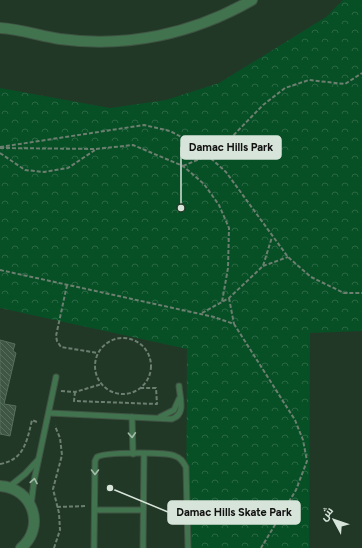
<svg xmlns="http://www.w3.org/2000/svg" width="362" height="548" font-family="Figtree,Cairo,sans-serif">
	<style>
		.park { fill: url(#park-crowns) }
		.building { fill: url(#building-back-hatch); stroke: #566f5c }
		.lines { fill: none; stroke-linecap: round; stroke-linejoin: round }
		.service-casing { stroke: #3f5443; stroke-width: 7 }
		.minor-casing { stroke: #3f5443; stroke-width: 12 }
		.tertiary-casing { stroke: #3f5443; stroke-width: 12 }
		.path { stroke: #6c7f70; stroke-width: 2; stroke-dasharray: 4 2; stroke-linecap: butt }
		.service { stroke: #42734f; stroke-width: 5 }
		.minor { stroke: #42734f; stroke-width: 10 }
		.tertiary { stroke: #42734f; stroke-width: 10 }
		.oneway { stroke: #a3bca9 }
		.leader { fill: none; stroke: #d7e4d9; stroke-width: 1.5 }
		.callout-dot { fill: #d7e4d9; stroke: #223827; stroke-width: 1.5 }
		.callout { fill: #d7e4d9; stroke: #d7e4d9; stroke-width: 1.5 }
		.callout-label { font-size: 11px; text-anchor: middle; font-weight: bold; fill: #111 }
	</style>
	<defs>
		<pattern id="park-crowns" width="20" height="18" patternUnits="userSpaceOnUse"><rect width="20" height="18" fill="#074f25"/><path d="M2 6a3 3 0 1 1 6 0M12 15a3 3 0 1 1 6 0" fill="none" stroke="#2a6844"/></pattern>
		<pattern id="building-back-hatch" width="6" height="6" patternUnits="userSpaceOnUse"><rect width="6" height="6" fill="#3f5644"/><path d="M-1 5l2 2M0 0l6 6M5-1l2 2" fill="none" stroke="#5a6e5e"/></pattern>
	</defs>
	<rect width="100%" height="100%" fill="#223827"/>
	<path class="park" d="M 343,0 L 362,0 L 362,331 L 310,333 L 309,548 L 186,548 L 187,349 L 0,308 L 0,88 L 110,108 L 166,100 L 219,83 L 326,17 Z"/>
	<path class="building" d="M 0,340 L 15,344 L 13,351 L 16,353 L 4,404 L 16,406 L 10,436 L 0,434 Z"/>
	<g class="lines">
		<g class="service-casing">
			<g id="service">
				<path d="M 49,413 L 172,419 C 186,414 180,399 179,386"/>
				<path d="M 132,417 L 133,454"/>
				<path d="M 160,417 L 174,410 L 179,399"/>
				<path d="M 9,487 L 25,474 L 38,460"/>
				<path d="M 31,505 L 34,481 L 56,377"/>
				<path d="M 95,510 L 143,510"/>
				<path d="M 94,548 L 95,461 L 97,457 C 104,452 166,452 175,456 C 181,458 183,462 186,467 L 188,548"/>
				<path d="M 143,548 L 144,454"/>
			</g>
		</g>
		<g class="minor-casing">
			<path id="minor" d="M 0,28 C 20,29 40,36 60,39 C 127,48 193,34 252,0"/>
		</g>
		<g class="tertiary-casing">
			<path id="tertiary" d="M 0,486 C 33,488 46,527 21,548"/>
		</g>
		<g class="path">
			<path d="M 0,147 L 144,125 L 170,131 L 195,144 L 226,172 L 288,257 L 311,277 L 344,293 L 362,293"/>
			<path d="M 0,148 L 96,149 L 133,145 L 183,166 L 204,184 L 219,205 L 229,228 L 228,268 L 222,302"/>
			<path d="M 0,153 L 25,170 L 44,172 L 68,168 L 95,150"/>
			<path d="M 183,166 L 209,155 L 221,148 L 263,105 L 285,88 L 309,80 L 345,84 L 362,73"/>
			<path d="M 263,266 L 288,257"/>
			<path d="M 0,270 L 214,317 L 234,324 L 295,420 L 303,440 L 307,461 L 296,490 L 261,548"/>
			<path d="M 67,285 L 56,336 L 57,341 L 61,347 L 98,353"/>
			<path d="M 229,298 L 234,324"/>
			<path d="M 202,313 L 229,298 L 263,266 L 272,237"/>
			<circle cx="123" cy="366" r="28"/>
			<path d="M 61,391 L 75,392 L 102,384"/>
			<path d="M 75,392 L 74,401 L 157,404 L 156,388 L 141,388"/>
			<path d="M 0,464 C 24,460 27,441 32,420 L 37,422"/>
			<path d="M 57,507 L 86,506"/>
			<path d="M 54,548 L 60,530 L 59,513 L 53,489 L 62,455 L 60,438 L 55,426"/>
		</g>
		<use href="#service" class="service"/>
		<use href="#minor" class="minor"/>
		<use href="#tertiary" class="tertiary"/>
	</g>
	<defs><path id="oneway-chevron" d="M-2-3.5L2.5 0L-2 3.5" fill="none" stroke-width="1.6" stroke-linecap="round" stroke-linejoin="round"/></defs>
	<g class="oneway">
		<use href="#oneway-chevron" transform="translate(132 435) rotate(87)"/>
		<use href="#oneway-chevron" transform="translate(95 472) rotate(90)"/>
		<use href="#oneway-chevron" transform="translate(34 481) rotate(-80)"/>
	</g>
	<path class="leader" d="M181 208L181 147M110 488L168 512"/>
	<g class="callout-dot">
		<circle cx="181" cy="208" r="4"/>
		<circle cx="110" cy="488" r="4"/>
	</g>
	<g class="callout">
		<rect x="181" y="136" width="100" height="23" rx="4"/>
		<rect x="168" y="501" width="132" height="23" rx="4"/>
	</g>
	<g class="callout-label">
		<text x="231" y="151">Damac Hills Park</text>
		<text x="234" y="516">Damac Hills Skate Park</text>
	</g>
	<g transform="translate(334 520) rotate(310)" stroke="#223827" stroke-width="3" paint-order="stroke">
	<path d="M0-3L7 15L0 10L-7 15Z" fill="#d7e4d9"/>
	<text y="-6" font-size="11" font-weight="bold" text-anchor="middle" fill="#d7e4d9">ش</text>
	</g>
</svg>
